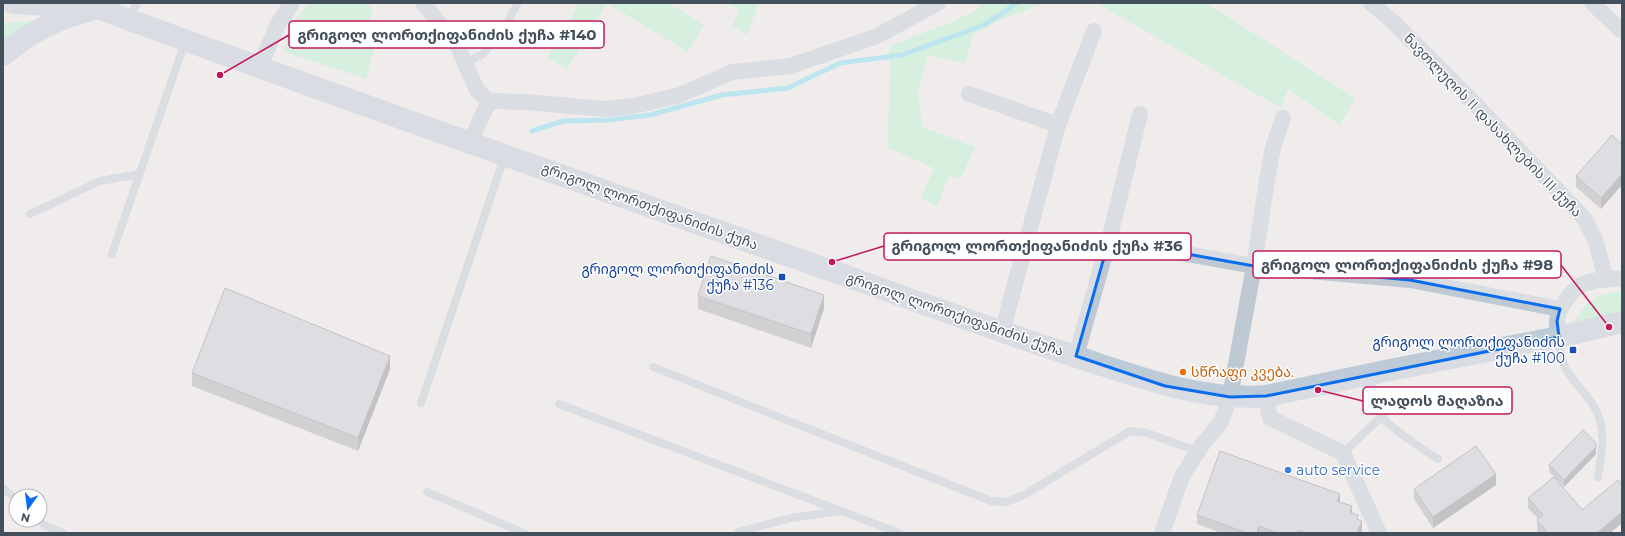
<svg xmlns="http://www.w3.org/2000/svg" width="1625" height="536" font-family="Montserrat,'Noto Sans Georgian',sans-serif">
	<style>
		.green { fill: #b5f2cd }
		.lines { fill: none; stroke-linecap: round; stroke-linejoin: round }
		.stream { stroke: #7edbf3; stroke-width: 5 }
		.lane { stroke: #bec9d4; stroke-width: 8 }
		.street { stroke: #bec9d4; stroke-width: 16 }
		.secondary { stroke: #bdcad8; stroke-width: 22 }
		.wall { fill: #acafb5 }
		.shaded-wall { fill: #8c8e94 }
		.building { fill: #c8cbd3; stroke: #8c8e94 }
		.marked { fill: none; stroke: #096ded; stroke-width: 3; stroke-linejoin: round }
		.transit-dot { fill: #1a4fb4; stroke: #fff; stroke-width: 1.5 }
		.food-dot { fill: #e8710a; stroke: #fff; stroke-width: 1.5 }
		.shop-dot { fill: #3f7fe0; stroke: #fff; stroke-width: 1.5 }
		.labels { text-anchor: middle; dominant-baseline: central; stroke-width: 3; stroke-linejoin: round; paint-order: stroke }
		.street-label { font-size: 14px; fill: #43505c; stroke: #fff }
		.transit-label { font-size: 14px; fill: #164399; stroke: #fff; text-anchor: end }
		.food-label { font-size: 14px; fill: #c56008; stroke: #fff; text-anchor: start }
		.shop-label { font-size: 14px; fill: #366cbe; stroke: #fff; text-anchor: start }
		.leader { fill: none; stroke: #c2185b; stroke-width: 1.5 }
		.callout-dot { fill: #c2185b; stroke: #fff; stroke-width: 1.5 }
		.callout { fill: #fff; stroke: #c2185b; stroke-width: 1.5 }
		.callout-label { font-size: 15px; text-anchor: middle; font-weight: bold; fill: #43505c }
	</style>
	<rect width="100%" height="100%" fill="#f0ecec"/>
	<g class="green">
		<path d="M 309,3 L 366,3 L 373,9 L 362,42 L 375,46 L 366,79 L 284,52 L 288,29 Z"/>
		<path d="M 579,3 L 668,3 L 704,25 L 688,52 L 607,3 L 567,69 L 547,57 Z"/>
		<path d="M 726,3 L 759,3 L 747,35 L 732,26 L 739,9 Z"/>
		<path d="M 980,3 L 1044,3 L 996,22 L 974,34 L 964,63 L 928,55 L 918,92 L 922,127 L 975,147 L 960,180 L 949,176 L 937,206 L 921,198 L 934,168 L 888,148 L 890,46 L 952,22 L 979,9 Z"/>
		<path d="M 1096,3 L 1206,3 L 1355,98 L 1340,125 L 1288,89 L 1281,108 Z"/>
		<path d="M 33,21 L 3,46 L 4,23 Z"/>
		<path d="M 1622,291 L 1622,313 L 1573,324 C 1586,300 1595,295 1622,291 Z"/>
	</g>
	<g class="lines">
		<path class="stream" d="M 532,131 L 563,121 L 609,120 L 650,115 L 722,95 L 788,88 L 840,63 L 902,55 L 984,25 L 1017,3"/>
		<g class="lane">
			<path d="M 127,18 L 138,3"/>
			<path d="M 465,63 L 483,54 L 502,31 L 518,3"/>
			<path d="M 30,214 L 100,181 L 140,174"/>
			<path d="M 112,254 L 185,42"/>
			<path d="M 1559,338 C 1559,347 1561,356 1564,365 C 1574,387 1595,397 1601,425 C 1605,441 1600,461 1598,477"/>
			<path d="M 653,367 L 991,501 L 1006,502 L 1024,495 L 1130,431 L 1147,433 L 1197,451"/>
			<path d="M 1369,376 C 1372,389 1374,403 1381,415 C 1387,426 1425,451 1438,459"/>
			<path d="M 421,403 L 505,155"/>
			<path d="M 559,404 L 899,533"/>
			<path d="M 1343,453 L 1382,416"/>
			<path d="M 3,488 L 16,499"/>
			<path d="M 427,492 L 524,533"/>
			<path d="M 39,520 L 45,526 L 63,533"/>
			<path d="M 738,532 L 791,518 L 841,511"/>
		</g>
		<g class="street">
			<path d="M 423,3 L 458,47 L 477,90 L 489,101"/>
			<path d="M 1371,3 L 1391,20 L 1475,104 L 1584,218 L 1596,242 L 1606,280"/>
			<path d="M 1592,3 L 1622,31"/>
			<path d="M 259,68 L 278,24 L 292,3"/>
			<path d="M 969,94 L 1058,125"/>
			<path d="M 470,142 L 489,101 L 527,102 L 604,109 L 634,106 L 680,95 L 732,72 L 790,66 L 875,37 L 938,3"/>
			<path d="M 1109,240 L 1254,266 L 1410,280 L 1560,309"/>
			<path d="M 1002,332 L 1058,125 L 1094,31"/>
			<path d="M 1559,337 C 1558,332 1557,326 1557,321 C 1558,309 1570,292 1581,285 C 1591,280 1612,278 1622,279"/>
			<path d="M 1076,356 L 1109,240 L 1140,114"/>
			<path d="M 1266,396 L 1270,418 L 1343,453 L 1379,533"/>
			<path d="M 1162,533 L 1182,476 L 1202,445 L 1221,422 L 1230,397 L 1254,266 L 1267,180 L 1273,147 L 1283,118"/>
		</g>
		<g class="secondary">
			<path d="M 13,3 L 83,7"/>
			<path d="M 84,3 C 342,99 603,190 863,282 C 934,308 1005,333 1077,357 C 1136,376 1203,402 1266,396 L 1385,371 L 1559,337 L 1622,322"/>
			<path d="M 3,55 C 34,29 59,18 98,8"/>
		</g>
	</g>
	<g class="wall">
		<path d="M 1622,144 L 1601,209 L 1576,187 L 1576,176 Z"/>
		<path d="M 698,296 L 824,308 L 811,348 L 698,309 Z"/>
		<path d="M 390,369 L 358,451 L 192,386 L 192,373 Z"/>
		<path d="M 1596,450 L 1596,454 L 1564,487 L 1555,478 L 1582,510 L 1622,485 L 1622,523 L 1610,533 L 1539,533 L 1537,531 L 1537,520 L 1538,519 L 1528,508 L 1528,498 L 1554,477 L 1549,472 L 1549,465 Z"/>
		<path d="M 1496,485 L 1433,528 L 1414,499 L 1414,489 Z"/>
		<path d="M 1340,502 L 1358,519 L 1362,530 L 1361,533 L 1221,533 L 1197,524 L 1197,515 Z"/>
	</g>
	<g class="shaded-wall">
		<path d="M 1622,174 L 1622,185 L 1601,209 L 1601,198 Z"/>
		<path d="M 824,295 L 824,308 L 811,348 L 811,334 Z"/>
		<path d="M 390,356 L 390,369 L 358,451 L 358,438 Z"/>
		<path d="M 1596,443 L 1596,454 L 1564,487 L 1564,480 Z"/>
		<path d="M 1496,474 L 1496,485 L 1433,528 L 1433,517 Z"/>
		<path d="M 1340,494 L 1340,504 L 1337,501 Z"/>
		<path d="M 1352,506 L 1352,516 L 1350,512 Z"/>
		<path d="M 1622,512 L 1622,523 L 1610,533 L 1597,533 Z"/>
		<path d="M 1362,521 L 1362,530 L 1361,533 L 1357,533 Z"/>
		<path d="M 1259,526 L 1259,533 L 1257,533 Z"/>
	</g>
	<g class="building">
		<path d="M 1612,135 L 1622,144 L 1622,174 L 1601,198 L 1576,176 Z"/>
		<path d="M 711,256 L 824,295 L 811,334 L 698,296 Z"/>
		<path d="M 225,288 L 390,356 L 358,438 L 192,373 Z"/>
		<path d="M 1583,430 L 1596,443 L 1596,447 L 1564,480 L 1549,465 Z"/>
		<path d="M 1476,446 L 1496,474 L 1433,517 L 1414,489 Z"/>
		<path d="M 1220,451 L 1340,494 L 1337,501 L 1352,506 L 1350,512 L 1358,515 L 1357,519 L 1362,521 L 1357,533 L 1306,533 L 1298,530 L 1297,533 L 1277,533 L 1259,526 L 1257,533 L 1247,533 L 1197,515 Z"/>
		<path d="M 1554,477 L 1582,510 L 1618,480 L 1622,485 L 1622,512 L 1597,533 L 1548,533 L 1537,520 L 1543,515 L 1528,498 Z"/>
	</g>
	<path d="M0 0H1625V536H0ZM 1109,240 L 1254,266 L 1410,280 L 1560,309 L 1557,321 L 1559,337 L 1266,396 L 1230,397 L 1165,386 L 1076,356 Z" fill="#f0ecec" fill-opacity=".55" fill-rule="evenodd"/>
	<path class="marked" d="M 1109,240 L 1254,266 L 1410,280 L 1560,309 L 1557,321 L 1559,337 L 1266,396 L 1230,397 L 1165,386 L 1076,356 Z"/>
	<g class="transit-dot">
		<rect x="778" y="273" width="8" height="8" rx="2"/>
		<rect x="1569" y="346" width="8" height="8" rx="2"/>
	</g>
	<circle class="food-dot" cx="1183" cy="372" r="4"/>
	<circle class="shop-dot" cx="1288" cy="470" r="4"/>
	<g class="labels">
		<g class="street-label">
			<text transform="translate(1493 125) rotate(46)">ნავთლუღის II დასახლების III ქუჩა</text>
			<text transform="translate(650 206) rotate(20)">გრიგოლ ლორთქიფანიძის ქუჩა</text>
			<text transform="translate(955 314) rotate(19)">გრიგოლ ლორთქიფანიძის ქუჩა</text>
		</g>
		<g class="transit-label">
			<text x="774" y="269">გრიგოლ ლორთქიფანიძის<tspan x="774" dy="16">ქუჩა #136</tspan></text>
			<text x="1565" y="342">გრიგოლ ლორთქიფანიძის<tspan x="1565" dy="16">ქუჩა #100</tspan></text>
		</g>
		<g class="food-label">
			<text x="1191" y="372">სწრაფი კვება.</text>
		</g>
		<g class="shop-label">
			<text x="1296" y="470">auto service</text>
		</g>
	</g>
	<path class="leader" d="M220 75L289 35M832 262L884 246M1609 327L1561 265M1318 390L1363 401"/>
	<g class="callout-dot">
		<circle cx="220" cy="75" r="4"/>
		<circle cx="832" cy="262" r="4"/>
		<circle cx="1609" cy="327" r="4"/>
		<circle cx="1318" cy="390" r="4"/>
	</g>
	<g class="callout">
		<rect x="289" y="21" width="315" height="27" rx="4"/>
		<rect x="884" y="233" width="307" height="27" rx="4"/>
		<rect x="1253" y="251" width="308" height="27" rx="4"/>
		<rect x="1363" y="387" width="149" height="27" rx="4"/>
	</g>
	<g class="callout-label">
		<text x="447" y="40">გრიგოლ ლორთქიფანიძის ქუჩა #140</text>
		<text x="1037" y="251">გრიგოლ ლორთქიფანიძის ქუჩა #36</text>
		<text x="1407" y="270">გრიგოლ ლორთქიფანიძის ქუჩა #98</text>
		<text x="1437" y="406">ლადოს მაღაზია</text>
	</g>
	<rect width="1625" height="536" fill="none" stroke="#43505c" stroke-width="8"/>
	<g transform="translate(28 508) rotate(194)"><circle r="19" fill="#ffffff" stroke="#b4b9be"/>
	<path d="M0-3L7 15L0 10L-7 15Z" fill="#096ded"/>
	<text y="-6" font-size="11" font-weight="bold" text-anchor="middle" fill="#43505c">N</text>
	</g>
</svg>
